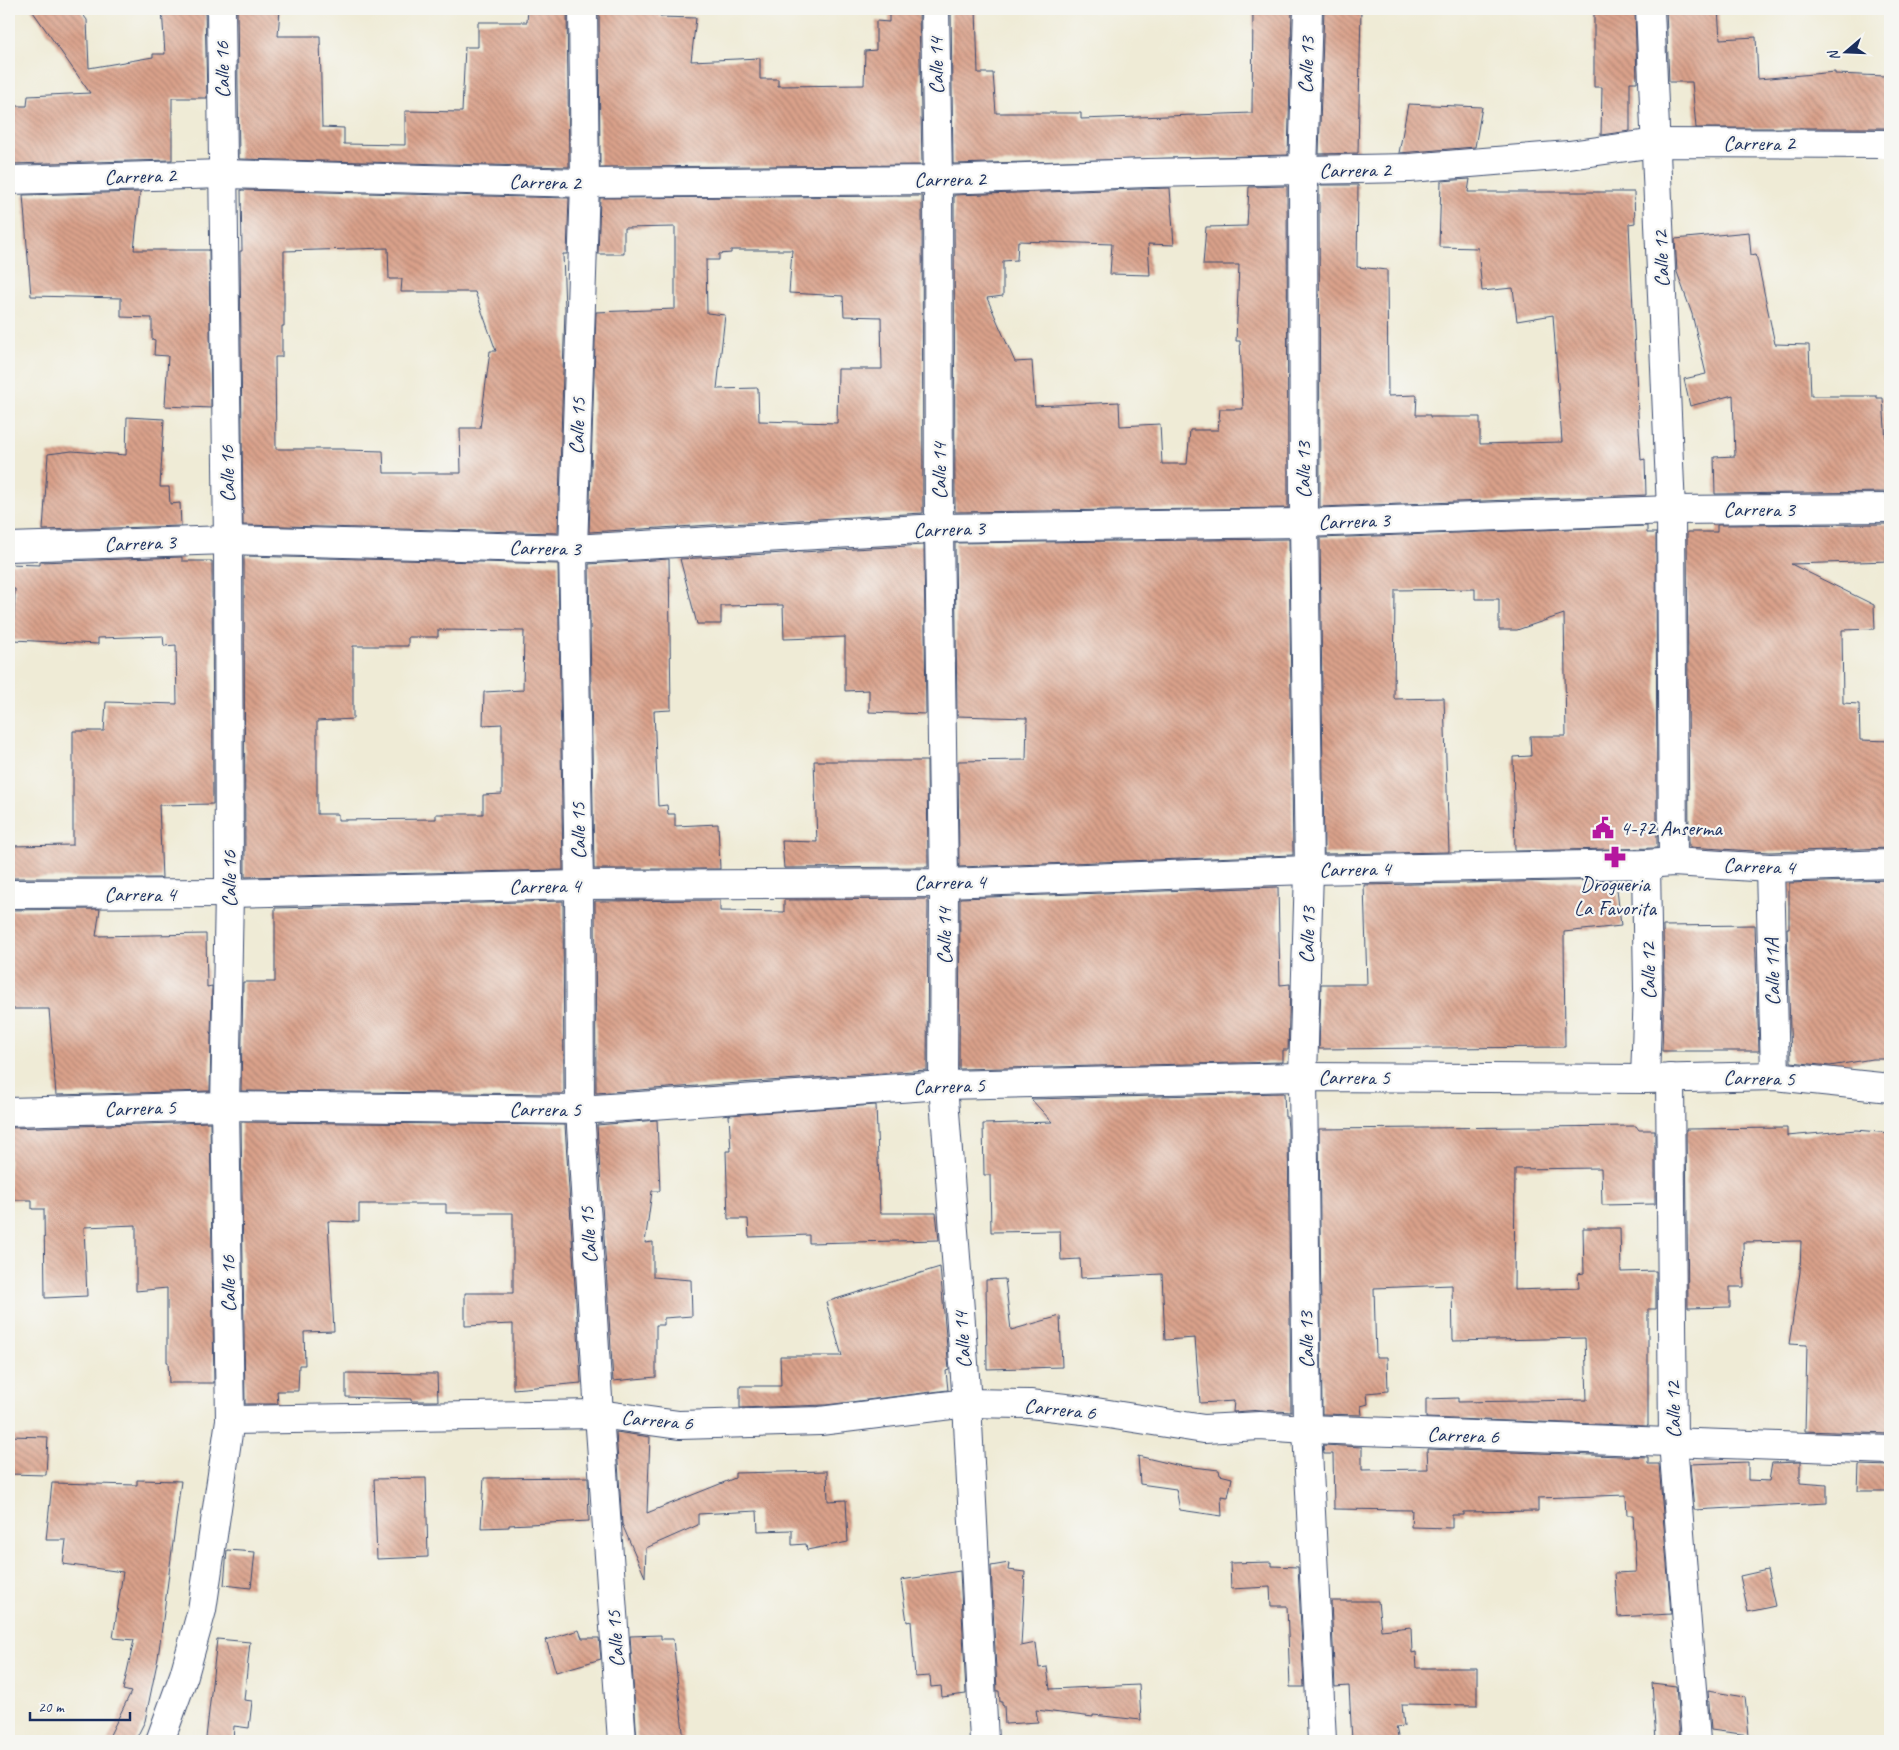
<svg xmlns="http://www.w3.org/2000/svg" width="1899" height="1750" font-family="Caveat,sans-serif">
	<style>
		.building { fill: url(#building-back-hatch); fill-rule: evenodd }
		.lines { fill: none; stroke-linecap: round; stroke-linejoin: round }
		.minor-casing { stroke: #3b4b70; stroke-width: 30 }
		.tertiary-casing { stroke: #3b4b70; stroke-width: 30 }
		.minor { stroke: #fff; stroke-width: 28 }
		.tertiary { stroke: #fff; stroke-width: 28 }
		.labels { text-anchor: middle; dominant-baseline: central; stroke-width: 4.5; stroke-linejoin: round; paint-order: stroke }
		.street-label { font-size: 21px; fill: #1b2f5e; stroke: #f6f6f2 }
		.poi-label { font-size: 21px; fill: #1b2f5e; stroke: #f6f6f2; text-anchor: start }
	</style>
	<defs>
		<pattern id="building-back-hatch" width="6" height="6" patternUnits="userSpaceOnUse" patternTransform="scale(1.25)"><rect width="6" height="6" fill="#daa18a"/><path d="M-1 5l2 2M0 0l6 6M5-1l2 2" fill="none" stroke="#b08474"/></pattern>
	</defs>
	<rect width="100%" height="100%" fill="#f6f6f2"/>
	<filter id="ink" filterUnits="userSpaceOnUse"><feTurbulence type="fractalNoise" baseFrequency=".02" numOctaves="2"/><feDisplacementMap in="SourceGraphic" scale="10" xChannelSelector="R" yChannelSelector="G"/><feConvolveMatrix kernelMatrix="1 2 1 2 8 2 1 2 1" color-interpolation-filters="sRGB"/></filter>
	<filter id="wash" filterUnits="userSpaceOnUse"><feTurbulence type="fractalNoise" baseFrequency=".0096" numOctaves="4" result="noise"/><feDisplacementMap in="SourceGraphic" scale="20" xChannelSelector="R" yChannelSelector="G"/><feGaussianBlur stdDeviation="1.12" result="paint"/><feColorMatrix in="noise" values="0 0 0 0 0 0 0 0 0 0 0 0 0 0 0 0 0 1.4 0 .05"/><feComposite in="paint" operator="in"/></filter>
	<g filter="url(#wash)">
		<rect width="100%" height="100%" fill="#efebd6"/>
		<g id="blocks">
			<g class="building">
				<path d="M 31,9 L 79,9 L 87,20 L 89,68 L 153,57 L 153,54 L 165,54 L 162,9 L 205,9 L 207,98 L 172,98 L 172,160 L 9,164 L 9,106 L 27,106 L 28,96 L 90,93 Z"/>
				<path d="M 237,9 L 280,9 L 278,36 L 320,36 L 322,127 L 344,128 L 344,144 L 405,145 L 405,111 L 462,112 L 465,47 L 478,47 L 478,22 L 527,22 L 528,9 L 567,9 L 569,167 L 239,159 Z"/>
				<path d="M 599,9 L 660,9 L 660,17 L 696,18 L 691,61 L 760,58 L 760,79 L 778,79 L 778,86 L 864,85 L 865,51 L 876,50 L 876,21 L 889,22 L 889,12 L 895,12 L 895,9 L 919,9 L 922,165 L 600,167 Z"/>
				<path d="M 951,9 L 976,9 L 978,73 L 993,73 L 996,113 L 1081,113 L 1081,119 L 1252,113 L 1253,9 L 1292,9 L 1288,155 L 953,164 Z"/>
				<path d="M 1324,9 L 1361,9 L 1358,153 L 1319,154 Z"/>
				<path d="M 1594,9 L 1635,9 L 1637,82 L 1630,82 L 1630,131 L 1601,135 L 1602,87 L 1594,87 Z"/>
				<path d="M 1666,9 L 1718,9 L 1720,39 L 1756,37 L 1758,79 L 1835,72 L 1835,74 L 1886,76 L 1887,90 L 1890,90 L 1890,128 L 1696,128 L 1692,82 L 1669,82 Z"/>
				<path d="M 1408,104 L 1482,107 L 1475,147 L 1399,153 Z"/>
				<path d="M 1470,179 L 1468,192 L 1634,192 L 1635,223 L 1629,224 L 1638,414 L 1641,460 L 1645,459 L 1646,495 L 1320,507 L 1319,185 L 1358,185 L 1357,267 L 1387,270 L 1388,396 L 1417,395 L 1416,415 L 1430,415 L 1430,417 L 1480,417 L 1480,444 L 1562,442 L 1553,315 L 1517,321 L 1513,288 L 1482,291 L 1478,248 L 1439,247 L 1441,181 Z"/>
				<path d="M 1287,186 L 1288,508 L 955,512 L 954,195 L 1170,188 L 1174,245 L 1148,244 L 1150,275 L 1110,274 L 1112,244 L 1018,241 L 1017,260 L 1003,261 L 1003,296 L 987,298 L 1015,362 L 1032,361 L 1035,406 L 1119,402 L 1120,426 L 1160,424 L 1162,464 L 1187,464 L 1190,430 L 1218,430 L 1220,409 L 1243,409 L 1240,341 L 1236,341 L 1239,265 L 1203,265 L 1206,227 L 1247,226 L 1249,187 Z"/>
				<path d="M 241,190 L 569,198 L 567,254 L 563,254 L 565,309 L 558,533 L 243,525 L 240,251 L 242,251 ZM 388,248 L 389,279 L 402,279 L 401,292 L 475,292 L 496,351 L 490,351 L 480,428 L 460,428 L 461,473 L 384,473 L 383,451 L 345,450 L 345,449 L 276,449 L 275,357 L 282,357 L 282,326 L 284,326 L 284,251 Z"/>
				<path d="M 142,192 L 140,193 L 134,250 L 209,250 L 211,408 L 165,406 L 168,356 L 154,355 L 155,340 L 152,339 L 152,318 L 121,317 L 121,298 L 31,296 L 23,195 Z"/>
				<path d="M 922,196 L 923,513 L 589,532 L 596,312 L 675,309 L 675,227 L 624,228 L 624,254 L 598,254 L 600,198 ZM 731,250 L 792,250 L 789,293 L 843,296 L 844,316 L 881,317 L 882,369 L 838,369 L 837,423 L 759,421 L 758,388 L 717,389 L 725,315 L 707,313 L 706,260 L 719,260 L 719,254 L 731,253 Z"/>
				<path d="M 1749,232 L 1751,255 L 1756,254 L 1775,344 L 1809,345 L 1811,396 L 1877,396 L 1877,398 L 1883,398 L 1888,471 L 1890,471 L 1890,492 L 1715,494 L 1714,457 L 1735,456 L 1733,395 L 1690,406 L 1684,379 L 1706,374 L 1692,314 L 1677,272 L 1675,239 Z"/>
				<path d="M 127,417 L 164,419 L 160,487 L 169,487 L 170,504 L 180,503 L 181,526 L 43,530 L 48,454 L 72,451 L 126,455 Z"/>
				<path d="M 1890,524 L 1890,561 L 1791,564 L 1874,605 L 1875,629 L 1842,630 L 1843,703 L 1859,704 L 1860,740 L 1890,741 L 1890,848 L 1770,852 L 1689,847 L 1687,532 L 1717,532 L 1717,525 Z"/>
				<path d="M 1647,526 L 1647,533 L 1656,533 L 1657,848 L 1515,851 L 1513,757 L 1531,756 L 1530,736 L 1566,736 L 1564,614 L 1517,630 L 1499,630 L 1499,599 L 1475,599 L 1475,589 L 1395,590 L 1394,699 L 1444,698 L 1449,852 L 1324,854 L 1320,538 Z"/>
				<path d="M 1289,539 L 1293,855 L 959,867 L 958,761 L 1026,760 L 1027,718 L 957,716 L 955,543 Z"/>
				<path d="M 924,545 L 926,714 L 869,712 L 869,690 L 845,691 L 845,637 L 784,639 L 783,605 L 721,606 L 721,624 L 697,624 L 680,559 Z"/>
				<path d="M 244,556 L 558,564 L 563,870 L 245,877 ZM 438,630 L 524,631 L 523,690 L 484,692 L 483,725 L 502,724 L 502,794 L 483,795 L 483,814 L 436,814 L 436,819 L 338,820 L 338,814 L 317,814 L 317,721 L 353,719 L 353,646 L 408,646 L 408,637 L 438,637 Z"/>
				<path d="M 182,557 L 182,561 L 212,561 L 213,804 L 159,805 L 162,878 L 9,878 L 9,846 L 73,845 L 73,731 L 104,731 L 106,702 L 177,704 L 176,645 L 164,646 L 163,636 L 98,638 L 98,644 L 13,640 L 15,589 L 9,589 L 9,564 L 40,565 L 40,562 Z"/>
				<path d="M 669,559 L 671,710 L 654,711 L 658,806 L 667,805 L 668,814 L 675,814 L 675,826 L 718,824 L 720,869 L 594,869 L 589,564 Z"/>
				<path d="M 814,761 L 927,761 L 928,867 L 784,868 L 782,841 L 817,842 Z"/>
				<path d="M 1616,880 L 1621,926 L 1564,932 L 1565,1047 L 1319,1049 L 1321,984 L 1367,984 L 1364,885 Z"/>
				<path d="M 1890,880 L 1890,1059 L 1872,1059 L 1830,1066 L 1791,1062 L 1787,928 L 1789,928 L 1789,883 Z"/>
				<path d="M 1278,887 L 1280,985 L 1290,984 L 1288,1050 L 1283,1050 L 1283,1062 L 959,1069 L 960,898 Z"/>
				<path d="M 928,899 L 927,1070 L 596,1093 L 595,901 L 720,900 L 720,911 L 784,912 L 784,900 Z"/>
				<path d="M 563,901 L 564,1094 L 241,1091 L 243,982 L 275,982 L 275,908 Z"/>
				<path d="M 100,909 L 96,936 L 206,934 L 207,987 L 212,986 L 210,1091 L 56,1095 L 49,1009 L 9,1009 L 9,910 Z"/>
				<path d="M 1755,925 L 1759,1051 L 1662,1051 L 1664,989 L 1663,926 Z"/>
				<path d="M 1284,1093 L 1285,1117 L 1287,1117 L 1288,1129 L 1291,1412 L 1261,1410 L 1233,1412 L 1234,1401 L 1200,1403 L 1195,1338 L 1165,1340 L 1162,1274 L 1081,1278 L 1080,1259 L 1061,1260 L 1060,1231 L 991,1232 L 990,1175 L 984,1175 L 983,1124 L 1052,1122 L 1031,1099 Z"/>
				<path d="M 876,1105 L 880,1213 L 936,1213 L 939,1240 L 809,1243 L 809,1235 L 749,1237 L 748,1219 L 728,1219 L 726,1151 L 731,1151 L 729,1115 Z"/>
				<path d="M 657,1120 L 660,1191 L 652,1191 L 645,1243 L 653,1242 L 653,1277 L 691,1280 L 692,1316 L 664,1318 L 664,1325 L 656,1325 L 656,1377 L 613,1381 L 597,1125 Z"/>
				<path d="M 210,1122 L 214,1383 L 169,1383 L 168,1362 L 167,1362 L 167,1288 L 136,1291 L 136,1225 L 84,1227 L 87,1296 L 45,1298 L 44,1209 L 32,1209 L 32,1200 L 9,1200 L 9,1128 Z"/>
				<path d="M 241,1122 L 565,1125 L 581,1383 L 513,1389 L 513,1324 L 465,1326 L 465,1293 L 513,1293 L 513,1213 L 446,1213 L 446,1204 L 359,1204 L 359,1222 L 328,1221 L 334,1331 L 304,1332 L 305,1365 L 299,1365 L 298,1391 L 277,1391 L 278,1404 L 245,1404 Z"/>
				<path d="M 1636,1126 L 1639,1130 L 1655,1130 L 1655,1204 L 1602,1205 L 1601,1168 L 1515,1169 L 1514,1290 L 1579,1288 L 1578,1274 L 1584,1273 L 1583,1228 L 1620,1228 L 1621,1272 L 1656,1271 L 1656,1309 L 1648,1309 L 1648,1426 L 1426,1418 L 1426,1399 L 1458,1398 L 1458,1402 L 1587,1400 L 1585,1338 L 1453,1341 L 1452,1285 L 1374,1288 L 1376,1357 L 1387,1357 L 1388,1391 L 1367,1393 L 1368,1404 L 1361,1406 L 1362,1415 L 1322,1414 L 1319,1129 Z"/>
				<path d="M 1787,1128 L 1787,1136 L 1856,1130 L 1890,1133 L 1890,1434 L 1805,1431 L 1807,1345 L 1789,1344 L 1800,1272 L 1801,1241 L 1743,1242 L 1744,1287 L 1730,1287 L 1730,1307 L 1688,1308 L 1686,1129 Z"/>
				<path d="M 940,1267 L 949,1370 L 946,1371 L 948,1390 L 826,1405 L 740,1408 L 740,1386 L 781,1386 L 780,1356 L 842,1356 L 826,1302 Z"/>
				<path d="M 1005,1279 L 1011,1330 L 1060,1316 L 1062,1367 L 987,1369 L 986,1280 Z"/>
				<path d="M 346,1373 L 437,1374 L 438,1401 L 411,1401 L 411,1399 L 346,1397 Z"/>
				<path d="M 616,1432 L 650,1437 L 647,1513 L 735,1478 L 735,1473 L 827,1471 L 828,1501 L 846,1500 L 848,1542 L 807,1550 L 806,1544 L 792,1545 L 792,1530 L 758,1531 L 757,1511 L 698,1514 L 698,1525 L 646,1548 L 645,1577 L 622,1524 Z"/>
				<path d="M 9,1436 L 48,1437 L 46,1475 L 9,1474 Z"/>
				<path d="M 1323,1445 L 1362,1447 L 1362,1470 L 1428,1469 L 1427,1449 L 1648,1457 L 1648,1464 L 1659,1464 L 1671,1614 L 1618,1617 L 1615,1573 L 1636,1572 L 1633,1515 L 1627,1515 L 1626,1495 L 1538,1498 L 1538,1511 L 1463,1512 L 1463,1515 L 1452,1515 L 1452,1528 L 1411,1527 L 1412,1510 L 1334,1509 L 1333,1454 L 1324,1454 Z"/>
				<path d="M 1138,1456 L 1176,1465 L 1219,1470 L 1220,1475 L 1232,1478 L 1228,1497 L 1221,1496 L 1222,1516 L 1180,1510 L 1176,1489 L 1140,1484 Z"/>
				<path d="M 1748,1462 L 1748,1480 L 1769,1481 L 1772,1463 L 1800,1462 L 1800,1483 L 1827,1485 L 1827,1503 L 1694,1510 L 1690,1464 Z"/>
				<path d="M 1859,1465 L 1890,1466 L 1890,1491 L 1858,1491 Z"/>
				<path d="M 588,1477 L 589,1521 L 509,1525 L 509,1527 L 481,1528 L 484,1478 Z"/>
				<path d="M 426,1478 L 428,1557 L 377,1559 L 374,1479 Z"/>
				<path d="M 137,1480 L 181,1481 L 158,1658 L 145,1721 L 135,1741 L 107,1741 L 131,1692 L 123,1690 L 134,1640 L 113,1638 L 123,1572 L 63,1564 L 66,1540 L 46,1540 L 52,1483 L 137,1485 Z"/>
				<path d="M 227,1550 L 255,1552 L 251,1588 L 224,1585 Z"/>
				<path d="M 1272,1562 L 1272,1566 L 1298,1567 L 1304,1687 L 1290,1687 L 1287,1606 L 1271,1606 L 1270,1587 L 1231,1589 L 1230,1563 Z"/>
				<path d="M 1009,1563 L 1008,1570 L 1025,1572 L 1021,1646 L 1036,1643 L 1039,1668 L 1047,1667 L 1050,1689 L 1139,1685 L 1141,1720 L 1093,1715 L 1093,1717 L 1036,1710 L 1038,1722 L 1005,1724 L 1004,1706 L 1002,1705 L 1002,1702 L 1000,1702 L 999,1691 L 997,1691 L 991,1566 Z"/>
				<path d="M 1767,1570 L 1775,1606 L 1748,1612 L 1740,1576 Z"/>
				<path d="M 960,1571 L 966,1694 L 942,1697 L 941,1686 L 931,1687 L 930,1676 L 915,1677 L 911,1621 L 907,1622 L 901,1580 Z"/>
				<path d="M 1331,1601 L 1378,1601 L 1381,1630 L 1411,1627 L 1412,1653 L 1416,1652 L 1417,1668 L 1477,1668 L 1477,1705 L 1402,1704 L 1404,1726 L 1396,1727 L 1399,1741 L 1352,1741 L 1349,1686 L 1335,1687 Z"/>
				<path d="M 579,1630 L 582,1638 L 599,1638 L 601,1659 L 556,1672 L 546,1640 Z"/>
				<path d="M 661,1635 L 661,1639 L 673,1639 L 684,1741 L 637,1741 L 630,1636 Z"/>
				<path d="M 217,1639 L 250,1642 L 244,1700 L 252,1701 L 249,1728 L 234,1726 L 233,1741 L 206,1738 Z"/>
				<path d="M 1652,1683 L 1676,1686 L 1680,1741 L 1656,1741 Z"/>
				<path d="M 1708,1691 L 1745,1697 L 1749,1735 L 1711,1730 Z"/>
			</g>
		</g>
	</g>
	<g filter="url(#ink)">
		<use href="#blocks" fill-opacity="0" stroke="#3b4b70" stroke-width="1"/>
		<g class="lines">
			<g class="minor-casing">
				<g id="minor">
					<path d="M 583,9 L 585,183 L 573,549 L 579,885 L 580,1110 L 599,1414 L 622,1741"/>
					<path d="M 935,9 L 938,180 L 939,528 L 944,883 L 943,1085 L 967,1403 L 984,1741"/>
					<path d="M 1308,9 L 1303,171 L 1304,523 L 1309,870 L 1303,1077 L 1307,1429 L 1322,1741"/>
					<path d="M 1650,9 L 1671,510 L 1673,862"/>
					<path d="M 9,180 L 224,174 L 585,183 L 938,180 L 1149,173 L 1410,168 L 1569,155 L 1656,143 L 1890,144"/>
					<path d="M 9,547 L 228,540 L 573,549 L 939,528 L 1304,523 L 1671,510 L 1890,508"/>
					<path d="M 1770,868 L 1775,1076"/>
					<path d="M 1670,1078 L 1673,1442 L 1696,1741"/>
					<path d="M 1645,1079 L 1648,989 L 1646,864"/>
					<path d="M 230,1420 L 599,1414 L 679,1425 L 820,1421 L 967,1403 L 1030,1404 L 1083,1410 L 1204,1429 L 1260,1426 L 1307,1429 L 1890,1450"/>
				</g>
			</g>
			<g class="tertiary-casing">
				<g id="tertiary">
					<path d="M 9,894 L 229,893 L 579,885 L 944,883 L 1309,870 L 1646,864 L 1673,862 L 1770,868 L 1890,864"/>
					<path d="M 9,1112 L 225,1106 L 580,1110 L 943,1085 L 1303,1077 L 1645,1079 L 1775,1076 L 1890,1088"/>
					<path d="M 160,1741 L 184,1675 L 202,1610 L 230,1420 L 225,1106 L 229,893 L 228,540 L 221,9"/>
				</g>
			</g>
			<use href="#minor" class="minor"/>
			<use href="#tertiary" class="tertiary"/>
		</g>
	</g>
	<defs>
		<g id="civic-bare" transform="scale(1.725)"><path d="M-.6-6.5H3V-4.5H.6V-3L4-1V1h2V6H-6V1h2V-1L-.6-3ZM-1.2 2.5V6h2.4V2.5Z" fill="#b5179e" stroke="#f6f6f2" stroke-width="2.5" paint-order="stroke"/></g>
		<g id="pharmacy-bare" transform="scale(1.725)"><path d="M-2-6h4v4h4v4h-4v4h-4v-4h-4v-4h4Z" fill="#b5179e" stroke="#f6f6f2" stroke-width="2.5" paint-order="stroke"/></g>
	</defs>
	<g fill-rule="evenodd">
		<use href="#civic-bare" x="1603" y="828"/>
		<use href="#pharmacy-bare" x="1615" y="857"/>
	</g>
	<g class="labels">
		<g class="street-label">
			<text transform="translate(1306 65) rotate(-88)">Calle 13</text>
			<text transform="translate(936 66) rotate(-91)">Calle 14</text>
			<text transform="translate(222 70) rotate(-91)">Calle 16</text>
			<text x="1759" y="143">Carrera 2</text>
			<text transform="translate(1355 170) rotate(-1)">Carrera 2</text>
			<text transform="translate(140 176) rotate(-2)">Carrera 2</text>
			<text transform="translate(950 179) rotate(-1)">Carrera 2</text>
			<text transform="translate(545 182) rotate(1)">Carrera 2</text>
			<text transform="translate(1661 259) rotate(-92)">Calle 12</text>
			<text transform="translate(577 426) rotate(-88)">Calle 15</text>
			<text transform="translate(1303 470) rotate(-90)">Calle 13</text>
			<text transform="translate(939 471) rotate(-90)">Calle 14</text>
			<text transform="translate(227 474) rotate(-91)">Calle 16</text>
			<text x="1759" y="509">Carrera 3</text>
			<text transform="translate(1354 521) rotate(-2)">Carrera 3</text>
			<text transform="translate(949 529) rotate(-2)">Carrera 3</text>
			<text transform="translate(140 543) rotate(-2)">Carrera 3</text>
			<text transform="translate(545 548) rotate(1)">Carrera 3</text>
			<text transform="translate(578 831) rotate(-91)">Calle 15</text>
			<text transform="translate(1759 866) rotate(2)">Carrera 4</text>
			<text transform="translate(1355 869) rotate(-1)">Carrera 4</text>
			<text transform="translate(229 879) rotate(-90)">Calle 16</text>
			<text transform="translate(950 882) rotate(-1)">Carrera 4</text>
			<text transform="translate(545 886) rotate(-1)">Carrera 4</text>
			<text x="140" y="894">Carrera 4</text>
			<text transform="translate(1307 935) rotate(-88)">Calle 13</text>
			<text transform="translate(944 936) rotate(-90)">Calle 14</text>
			<text transform="translate(1648 971) rotate(-90)">Calle 12</text>
			<text transform="translate(1772 972) rotate(-91)">Calle 11A</text>
			<text x="1354" y="1077">Carrera 5</text>
			<text transform="translate(1759 1078) rotate(1)">Carrera 5</text>
			<text transform="translate(949 1086) rotate(-2)">Carrera 5</text>
			<text transform="translate(140 1108) rotate(-2)">Carrera 5</text>
			<text x="545" y="1109">Carrera 5</text>
			<text transform="translate(588 1235) rotate(-94)">Calle 15</text>
			<text transform="translate(228 1284) rotate(-91)">Calle 16</text>
			<text transform="translate(962 1340) rotate(-94)">Calle 14</text>
			<text transform="translate(1306 1340) rotate(-91)">Calle 13</text>
			<text transform="translate(1060 1409) rotate(6)">Carrera 6</text>
			<text transform="translate(1673 1410) rotate(-91)">Calle 12</text>
			<text transform="translate(657 1420) rotate(5)">Carrera 6</text>
			<text transform="translate(1463 1435) rotate(2)">Carrera 6</text>
			<text transform="translate(615 1639) rotate(-94)">Calle 15</text>
		</g>
		<g class="poi-label">
			<text x="1620" y="828">4-72 Anserma</text>
			<text x="1615" y="884" text-anchor="middle">Drogueria<tspan x="1615" dy="24">La Favorita</tspan></text>
		</g>
	</g>
	<rect width="1899" height="1750" fill="none" stroke="#f6f6f2" stroke-width="30"/>
	<g transform="translate(1846 52) rotate(251)" stroke="#f6f6f2" stroke-width="4" paint-order="stroke">
	<path d="M0-4L9 19L0 12L-9 19Z" fill="#1b2f5e"/>
	<text y="-8" font-size="14" font-weight="bold" text-anchor="middle" fill="#1b2f5e">N</text>
	</g>
	<path d="M30 1712v8h100v-8" fill="none" stroke="#1b2f5e" stroke-width="2.5"/>
	<text x="38" y="1712" font-size="15" fill="#1b2f5e" stroke="#f6f6f2" stroke-width="4" paint-order="stroke">20 m</text>
</svg>
